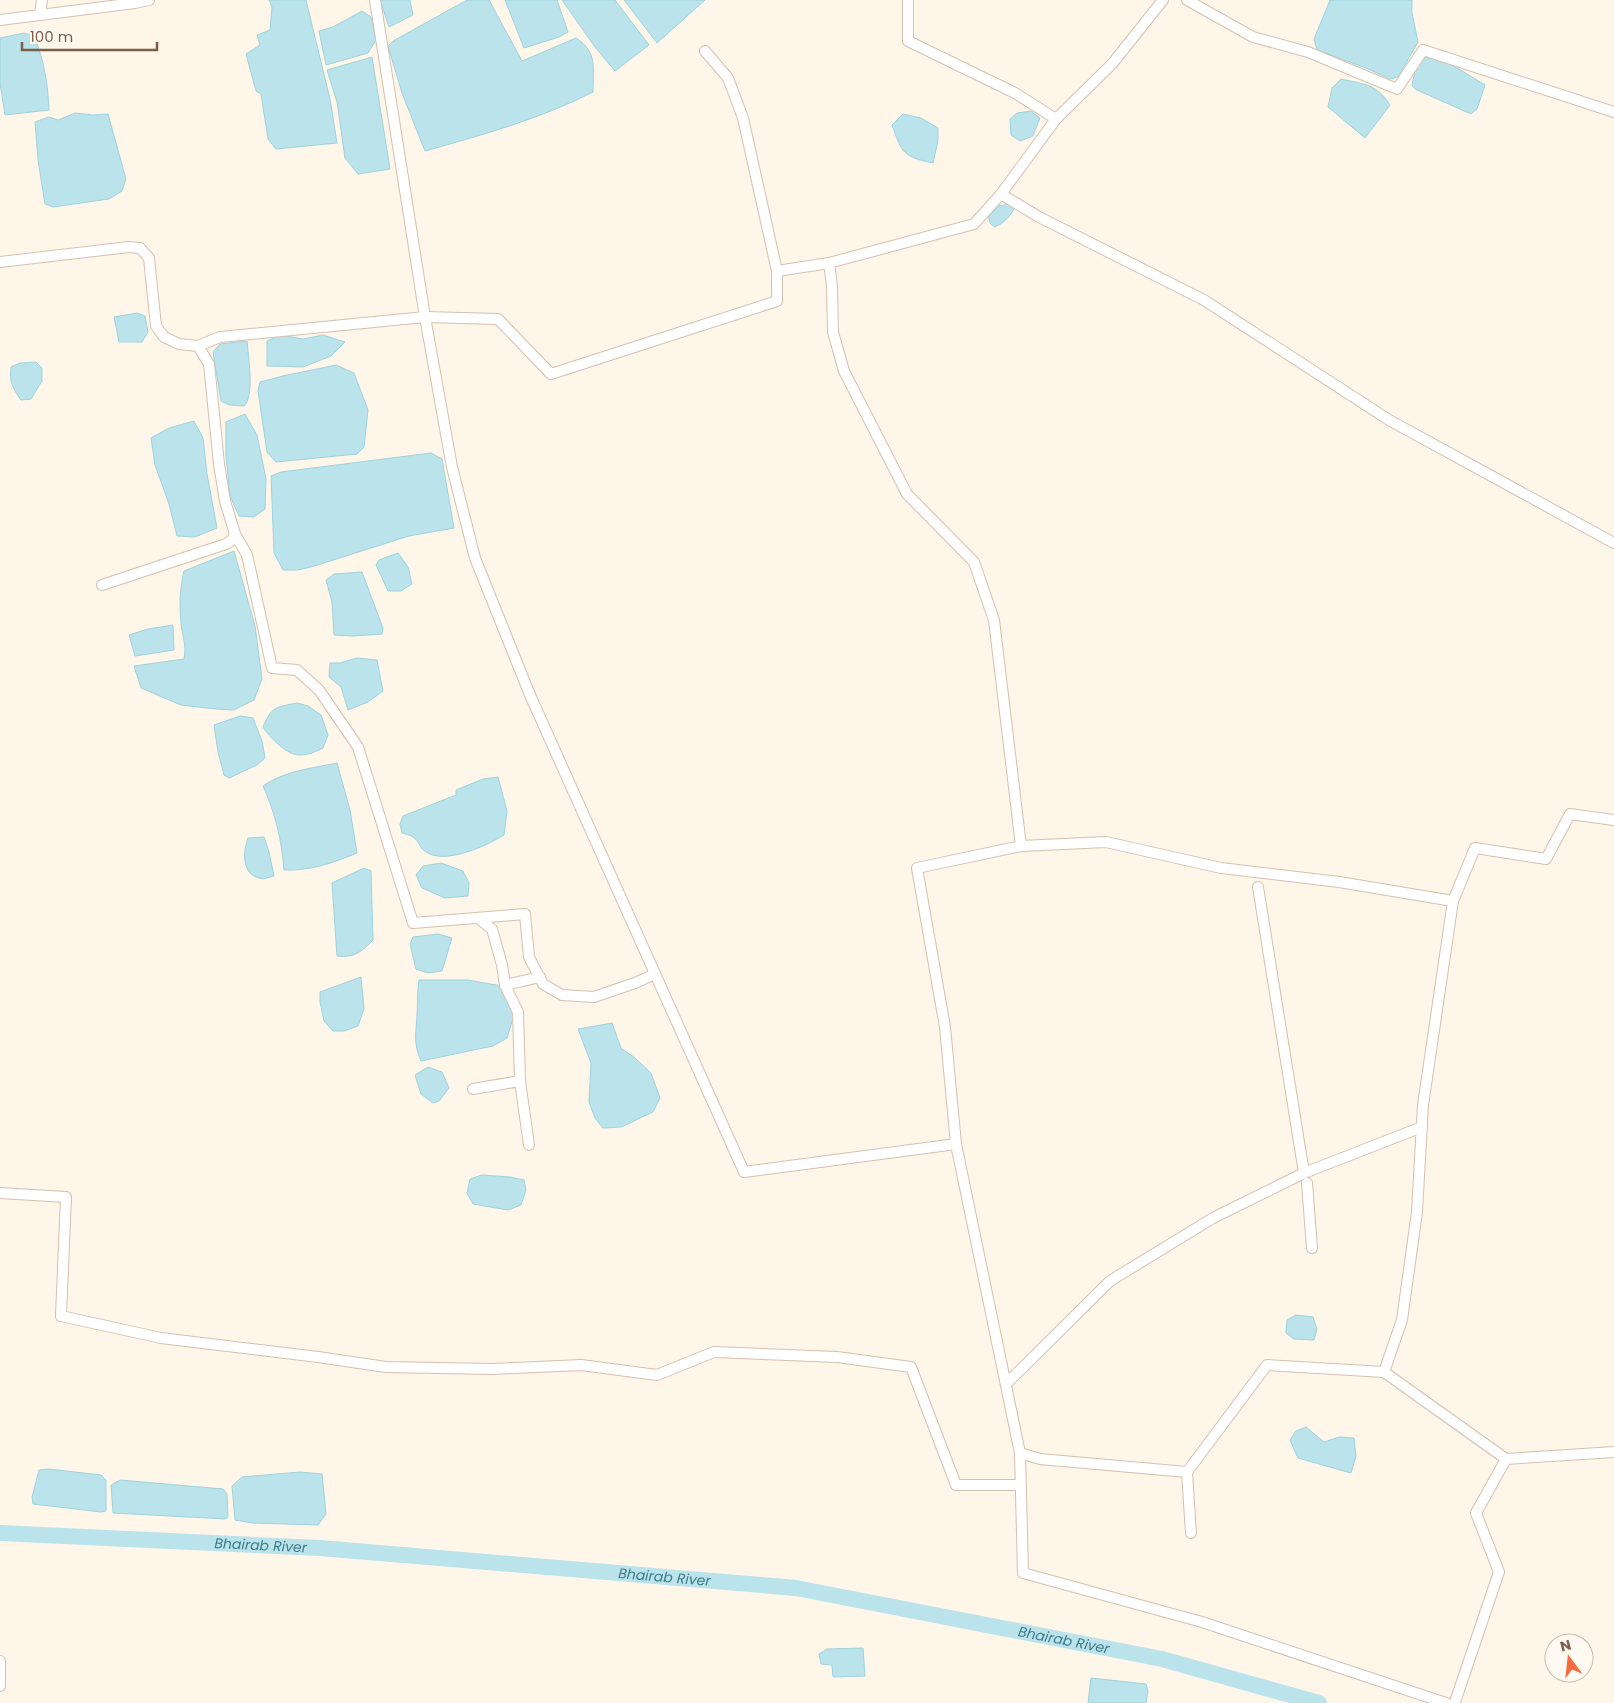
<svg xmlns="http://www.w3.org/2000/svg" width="1614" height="1703" font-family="Poppins,sans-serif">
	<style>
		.water { fill: #bae3eb; stroke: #9fd3de }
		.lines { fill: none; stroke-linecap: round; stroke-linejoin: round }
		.river { stroke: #bae3eb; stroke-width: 16 }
		.minor-casing { stroke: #d5c0af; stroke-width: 12 }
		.minor { stroke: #fff; stroke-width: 10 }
		.labels { text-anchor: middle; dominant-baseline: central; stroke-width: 4.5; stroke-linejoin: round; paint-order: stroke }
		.water-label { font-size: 14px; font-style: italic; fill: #3c7c8b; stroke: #fffaf1 }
	</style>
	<rect width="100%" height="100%" fill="#fef6e9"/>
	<g class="water">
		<path d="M 269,0 L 306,0 L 330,99 L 337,143 L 276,149 L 268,139 L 261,94 L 256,91 L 246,54 L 260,45 L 257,35 L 270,30 L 272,7 Z"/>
		<path d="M 380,0 L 410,0 L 413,15 L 389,27 Z"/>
		<path d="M 467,0 L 489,0 L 522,61 L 576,38 C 598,52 593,69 593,92 C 540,119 482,135 425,151 L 402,93 L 388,46 L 393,41 Z"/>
		<path d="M 505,0 L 557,0 L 568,32 L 559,37 L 524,48 Z"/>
		<path d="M 562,0 L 615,0 L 649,45 L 615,71 L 595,47 Z"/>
		<path d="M 624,0 L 705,0 L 657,43 Z"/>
		<path d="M 1330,0 L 1412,0 L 1412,13 L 1418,42 L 1398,77 L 1390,79 L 1366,68 L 1317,50 L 1314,39 Z"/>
		<path d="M 362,11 L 371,17 L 376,40 L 368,53 L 326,65 L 319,31 L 333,27 Z"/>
		<path d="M 24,33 L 34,36 C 44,59 48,85 49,110 L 5,115 L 0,83 L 0,38 Z"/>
		<path d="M 1428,56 L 1449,63 L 1485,85 L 1477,109 L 1471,114 L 1415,89 L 1412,85 L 1416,66 Z"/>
		<path d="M 372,57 L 390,169 L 358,174 L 345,158 L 337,102 L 327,70 Z"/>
		<path d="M 1341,79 C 1364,84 1377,84 1390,105 L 1365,138 L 1328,107 L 1332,88 Z"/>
		<path d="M 1031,111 L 1040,118 L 1033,136 L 1020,141 L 1011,135 L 1010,119 L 1017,113 Z"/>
		<path d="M 75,113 L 92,115 L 108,114 L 126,179 L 122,191 L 109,199 L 53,207 L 45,204 L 38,160 L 35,122 L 49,117 L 58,120 Z"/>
		<path d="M 903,114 L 921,118 L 938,128 L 938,141 L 933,163 C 903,157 902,153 892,125 Z"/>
		<path d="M 1007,201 L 1015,207 C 1011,216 1004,223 995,227 L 990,223 L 988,213 L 993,212 L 999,205 L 1003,206 Z"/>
		<path d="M 137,313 L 145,316 L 148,332 L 142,342 L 119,342 L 114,317 Z"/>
		<path d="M 281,335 L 303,339 L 323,335 L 345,342 L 331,356 L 303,367 L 267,366 L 267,341 Z"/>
		<path d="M 247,341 C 248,355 255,396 244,406 L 229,405 L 221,401 L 213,352 L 220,344 Z"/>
		<path d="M 36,362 L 42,368 L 42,381 L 31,399 L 21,400 C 13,389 9,381 11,367 L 20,363 Z"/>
		<path d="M 336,365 L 354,373 L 368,410 L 364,447 L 357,454 L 276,462 L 267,452 L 258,391 L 260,382 L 283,376 Z"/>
		<path d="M 245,414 L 257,435 L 266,479 L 265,509 L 254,517 L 239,516 L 230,496 L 226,455 L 226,422 Z"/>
		<path d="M 194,421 L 203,438 L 207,474 L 217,528 L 195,537 L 177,536 L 169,504 L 155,465 L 151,438 L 169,428 Z"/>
		<path d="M 431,453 L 442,459 L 454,528 L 409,536 L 311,567 L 298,570 L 283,570 L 274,553 L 271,476 L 281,472 Z"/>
		<path d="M 234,551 L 255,626 L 262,679 L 254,700 L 234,710 L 216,709 L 181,705 L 141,688 L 134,666 L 184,659 C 187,646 182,635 181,623 C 179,605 180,588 184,571 Z"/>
		<path d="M 398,553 L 408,567 L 412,584 L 401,591 L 388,591 L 376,565 L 379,560 Z"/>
		<path d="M 362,572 L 383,628 L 382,634 L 353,636 L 334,635 L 332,602 L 326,580 L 334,574 Z"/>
		<path d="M 173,625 L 174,650 L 135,656 L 129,635 L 148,629 Z"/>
		<path d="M 357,658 L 377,660 L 383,691 L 368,702 L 348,710 L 341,687 L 329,677 L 330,663 L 340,663 Z"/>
		<path d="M 297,703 L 308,706 L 321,715 L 328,735 L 323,748 C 315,752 308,755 300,755 C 288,756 269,737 263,727 C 271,707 276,707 297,703 Z"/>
		<path d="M 240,716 L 253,718 L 262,741 L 265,758 L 257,765 L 229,778 L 224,775 L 218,752 L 214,725 Z"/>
		<path d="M 337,763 L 350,810 L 357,853 C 333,863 310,871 284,870 C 282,841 275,812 263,786 C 284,771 313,768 337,763 Z"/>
		<path d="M 498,777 L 507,811 L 504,835 C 486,846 445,865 426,852 C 420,849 419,841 413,837 C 411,835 405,834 402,833 L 400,824 L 403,816 L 456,795 L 456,790 L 483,779 Z"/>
		<path d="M 264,837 L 269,852 L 274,876 L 263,879 C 259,878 254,877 251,874 C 242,865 244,849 248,838 Z"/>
		<path d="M 441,863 L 463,871 L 469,883 L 468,896 L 445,898 L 422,888 L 416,875 L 423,866 Z"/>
		<path d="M 364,868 L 371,871 L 373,940 C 361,952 355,958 337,956 L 332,883 Z"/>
		<path d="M 438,934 L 452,938 L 442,971 L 428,973 L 416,969 L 410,944 L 413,937 Z"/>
		<path d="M 361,977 L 364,1009 L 358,1026 L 344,1031 L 333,1031 L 324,1021 L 320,1002 L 320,992 Z"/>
		<path d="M 419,980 L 468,980 L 502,986 L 515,1012 L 507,1038 L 493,1046 L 421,1061 C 413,1043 416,1033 417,1015 C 418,1003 417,992 419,980 Z"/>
		<path d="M 612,1023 L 621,1048 L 635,1058 L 651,1073 L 660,1098 L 653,1112 L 621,1127 L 603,1128 L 595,1118 L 589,1102 L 591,1063 L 578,1029 Z"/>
		<path d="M 428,1067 L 442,1072 L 449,1088 L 439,1101 L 433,1103 L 421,1094 L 415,1075 Z"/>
		<path d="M 482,1175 L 510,1177 L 524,1180 L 526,1190 L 521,1205 L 508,1210 L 473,1204 L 467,1193 L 470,1179 Z"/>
		<path d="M 1296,1315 L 1313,1317 L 1317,1329 L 1314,1340 L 1294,1339 L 1286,1333 L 1287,1320 Z"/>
		<path d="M 1306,1427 L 1324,1442 L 1339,1437 L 1354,1438 L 1356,1456 L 1351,1473 L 1298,1458 L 1290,1440 L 1296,1431 Z"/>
		<path d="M 49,1469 L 101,1475 L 106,1480 L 106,1511 L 101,1512 L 33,1504 L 32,1497 L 39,1470 Z"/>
		<path d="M 300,1472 L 322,1474 L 326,1514 L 318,1525 L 252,1523 L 235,1520 L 232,1486 L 242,1477 Z"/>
		<path d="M 120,1480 L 223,1489 L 227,1494 L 228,1517 L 226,1519 L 113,1513 L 111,1485 Z"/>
		<path d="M 863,1648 L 865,1676 L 833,1677 L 832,1665 L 821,1664 L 819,1654 L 827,1649 Z"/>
		<path d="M 1091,1678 L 1146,1684 L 1148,1691 L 1146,1703 L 1088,1703 Z"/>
	</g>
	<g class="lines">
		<path class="river" id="s1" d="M 0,1533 L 320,1548 L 796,1588 L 1162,1659 L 1319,1703"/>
		<g class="minor-casing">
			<g id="minor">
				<path d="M 375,0 L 425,317 L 452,467 L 475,558 L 530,695 L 744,1172 L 956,1144"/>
				<path d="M 908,0 L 908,41 L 1015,93 L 1056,119"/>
				<path d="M 1187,0 L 1253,37 L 1308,52 L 1397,89 L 1423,50 L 1614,112"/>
				<path d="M 40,15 L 42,0"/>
				<path d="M 0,20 L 135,3 L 149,0"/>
				<path d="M 705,51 L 728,78 L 743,118 L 777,271"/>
				<path d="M 1001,194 L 1039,217 L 1204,300 L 1389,420 L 1614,543"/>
				<path d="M 0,262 L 129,247 L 140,248 L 149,258 L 156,326 L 164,337 L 179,344 L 198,346 L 209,364 L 219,464 L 225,501 L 235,534 L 232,540 L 226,544 L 102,585"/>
				<path d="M 829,263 L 832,286 L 833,332 L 844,371 L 907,494 L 974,562 L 994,620 L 1021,846"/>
				<path d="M 198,346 L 220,337 L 425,317 L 498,319 L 551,374 L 777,301 L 777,271 L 829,263 L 974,224 L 1001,194 L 1056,119 L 1112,64 L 1163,0"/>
				<path d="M 235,534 L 247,555 L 272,668 L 297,670 L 319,690 L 358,747 L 413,923 L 525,914 L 529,957 L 543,984 L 562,995 L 594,997 L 635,983 L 655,974"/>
				<path d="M 1258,887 L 1304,1173 L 1422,1127"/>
				<path d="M 478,918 L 492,929 L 502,965 L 505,985 L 518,1012 L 520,1081 L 529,1145"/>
				<path d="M 505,985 L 540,977"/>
				<path d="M 473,1089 L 520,1081"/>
				<path d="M 1307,1183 L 1312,1248"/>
				<path d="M 0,1193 L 66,1197 L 61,1316 L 161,1338 L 318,1357 L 386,1367 L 492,1369 L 581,1365 L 657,1375 L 714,1352 L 837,1357 L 911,1367 L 956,1485 L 1021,1485"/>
				<path d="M 1384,1372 L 1506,1459"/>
				<path d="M 1006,1384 L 1110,1281 L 1213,1218 L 1304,1173"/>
				<path d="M 1020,1453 L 1040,1459 L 1187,1472 L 1267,1365 L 1384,1372 L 1402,1320 L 1417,1212 L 1423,1105 L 1453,901 L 1475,848 L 1546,859 L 1570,814 L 1614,820"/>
				<path d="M 1187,1472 L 1191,1533"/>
				<path d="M 0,1661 L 0,1686"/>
				<path d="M 1455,1702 L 1499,1572 L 1476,1513 L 1506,1459 L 1614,1452"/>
				<path d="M 1446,1703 L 1202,1622 L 1023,1573 L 1020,1453 L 956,1144 L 945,1027 L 917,868 L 1021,846 L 1106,842 L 1221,868 L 1339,882 L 1453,901"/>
			</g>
		</g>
		<use href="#minor" class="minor"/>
	</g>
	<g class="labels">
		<g class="water-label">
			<text stroke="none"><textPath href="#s1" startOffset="261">Bhairab River</textPath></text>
			<text stroke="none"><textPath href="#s1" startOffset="666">Bhairab River</textPath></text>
			<text stroke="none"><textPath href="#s1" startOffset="1071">Bhairab River</textPath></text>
		</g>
	</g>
	<g transform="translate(1569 1658) rotate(345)"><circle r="24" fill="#fffaf1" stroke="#cbbbad"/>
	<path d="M0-4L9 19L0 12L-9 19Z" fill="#f46d42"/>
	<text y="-8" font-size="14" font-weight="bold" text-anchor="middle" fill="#7d5c48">N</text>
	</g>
	<path d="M22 42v8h135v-8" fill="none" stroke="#7d5c48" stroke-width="2.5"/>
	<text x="30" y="42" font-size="15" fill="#7d5c48" stroke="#fffaf1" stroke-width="4" paint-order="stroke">100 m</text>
</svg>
